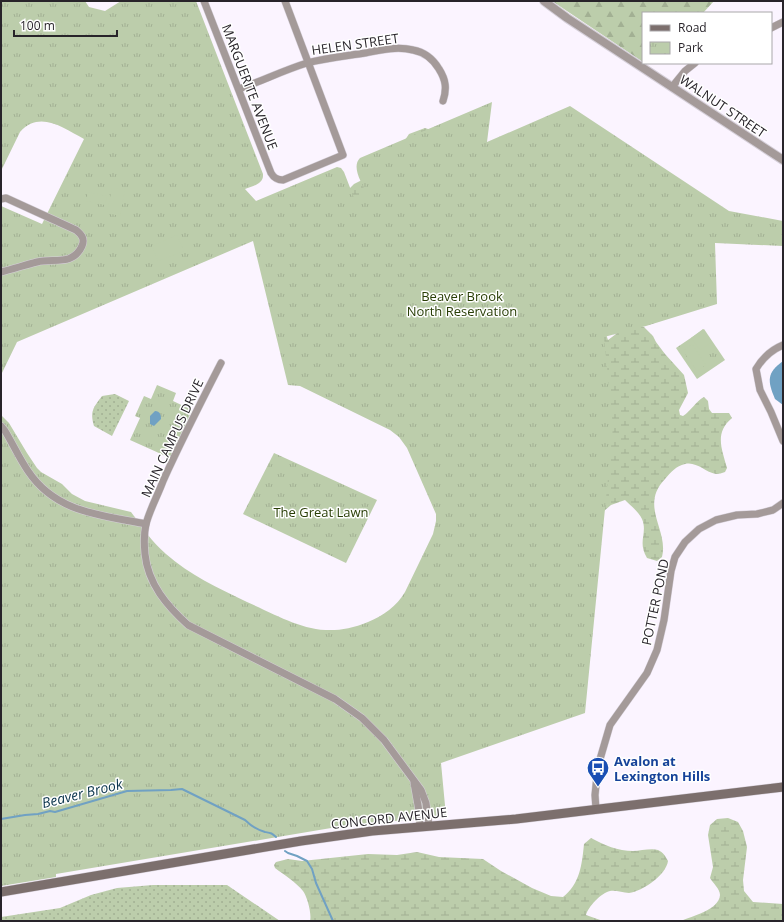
<svg xmlns="http://www.w3.org/2000/svg" width="784" height="922" font-family="'Open Sans',sans-serif">
	<style>
		.grass { fill: url(#grass-dots) }
		.forest { fill: url(#forest-firs) }
		.wetland { fill: url(#wetland-marsh) }
		.park { fill: url(#park-tufts) }
		.pitch { fill: #bccdab }
		.water { fill: #70a1c3 }
		.lines { fill: none; stroke-linecap: round; stroke-linejoin: round }
		.stream { stroke: #70a1c3; stroke-width: 2 }
		.minor-casing { stroke: #d5cfd9; stroke-width: 8 }
		.tertiary-casing { stroke: #d5cfd9; stroke-width: 10 }
		.secondary-casing { stroke: #d5cfd9; stroke-width: 10 }
		.minor { stroke: #a49a99; stroke-width: 7 }
		.tertiary { stroke: #a49a99; stroke-width: 8 }
		.secondary { stroke: #7c6f6d; stroke-width: 9 }
		.labels { text-anchor: middle; dominant-baseline: central; stroke-width: 3; stroke-linejoin: round; paint-order: stroke }
		.street-label { font-size: 13px; fill: #28242a; stroke: #fff }
		.park-label { font-size: 13px; fill: #293e06; stroke: #fff }
		.transit-label { font-size: 13px; font-weight: bold; fill: #164399; stroke: #fff; text-anchor: start }
		.water-label { font-size: 14px; font-style: italic; fill: #0a344c; stroke: #fff }
	</style>
	<defs>
		<pattern id="grass-dots" width="8" height="8" patternUnits="userSpaceOnUse"><rect width="8" height="8" fill="#bccdab"/><path d="M2 2h.1M6 6h.1" fill="none" stroke="#a2b093" stroke-width="1.8" stroke-linecap="round"/></pattern>
		<pattern id="forest-firs" width="22" height="20" patternUnits="userSpaceOnUse"><rect width="22" height="20" fill="#bccdab"/><path d="M5 1l3.5 6h-7zM16 11l3.5 6h-7z" fill="#a2b093"/></pattern>
		<pattern id="wetland-marsh" width="20" height="14" patternUnits="userSpaceOnUse"><rect width="20" height="14" fill="#bccdab"/><path d="M1 5h8M5 5V1M11 12h8M15 12V8" fill="none" stroke="#a2b093"/></pattern>
		<pattern id="park-tufts" width="24" height="20" patternUnits="userSpaceOnUse"><rect width="24" height="20" fill="#bccdab"/><path d="M3 7l-1-3M5 7V3M7 7l1-3M15 17l-1-3M17 17v-4M19 17l1-3" fill="none" stroke="#a2b093"/></pattern>
	</defs>
	<rect width="100%" height="100%" fill="#fbf4ff"/>
	<g class="grass">
		<path d="M 115,394 L 129,401 L 112,436 L 94,426 C 90,411 93,408 102,396 Z"/>
		<path d="M 153,885 L 227,885 L 280,921 L 1,921 L 1,917 L 60,908 L 91,895 L 117,888 Z"/>
	</g>
	<path class="forest" d="M 552,1 L 714,1 L 703,13 L 643,13 L 643,62 Z"/>
	<g class="wetland">
		<path d="M 425,128 L 431,130 L 605,331 L 608,340 L 624,328 L 635,326 L 644,327 L 653,336 L 656,342 L 665,354 L 684,375 L 688,393 L 679,410 L 680,415 L 683,416 C 691,411 696,401 704,397 L 708,401 L 709,409 L 712,413 L 729,413 L 732,418 C 714,433 722,449 727,468 L 725,472 C 722,473 719,474 716,474 C 705,472 696,461 685,464 C 676,466 671,472 665,479 C 639,506 669,530 662,557 L 657,561 L 647,558 C 637,542 648,533 642,519 C 639,512 630,505 625,500 L 611,505 L 604,511 L 377,243 L 348,190 L 354,184 L 362,180 L 405,140 L 409,134 Z"/>
		<path d="M 728,818 L 738,822 L 743,831 L 747,847 L 743,880 L 744,891 L 753,902 L 783,904 L 783,921 L 681,921 C 692,916 719,910 720,895 C 720,889 713,883 710,878 L 713,867 L 708,835 L 710,825 L 717,819 Z"/>
		<path d="M 591,838 C 604,845 618,851 633,851 C 640,851 651,848 658,850 C 663,852 666,857 668,861 C 666,875 643,891 629,893 C 623,893 616,890 610,891 C 601,893 588,907 586,915 L 603,921 L 310,921 C 312,914 307,896 303,891 C 297,883 283,874 275,868 L 274,865 L 276,862 L 288,859 L 302,861 L 368,854 L 397,855 L 417,852 L 439,857 L 483,859 L 501,871 L 532,888 L 551,896 L 563,897 C 580,884 582,864 584,844 Z"/>
	</g>
	<g class="park">
		<path d="M 1,1 L 85,1 L 89,7 L 105,11 L 121,1 L 196,1 L 263,174 C 264,184 253,186 245,189 L 256,201 L 337,167 L 341,168 L 344,172 L 354,198 L 366,193 C 362,183 351,167 360,158 L 492,102 L 487,142 L 570,106 L 729,211 L 783,221 L 783,246 L 715,243 L 717,304 L 646,326 L 604,337 L 613,427 L 585,713 L 441,763 L 446,816 L 343,826 L 56,874 L 56,877 L 1,886 L 1,415 L 9,423 L 27,453 L 37,468 L 41,472 L 62,484 L 72,494 L 85,501 L 131,512 C 142,527 152,542 166,554 C 190,575 218,588 247,602 C 290,621 320,642 368,622 C 383,616 397,606 405,592 L 433,534 L 436,521 L 436,514 L 407,448 L 399,437 L 390,430 L 300,386 L 288,385 L 253,241 L 17,342 L 1,375 L 1,206 L 42,224 L 84,139 C 63,128 40,110 20,132 L 1,171 Z"/>
		<path d="M 704,329 L 725,360 L 697,379 L 676,348 Z"/>
		<path d="M 157,385 L 176,393 L 173,401 L 192,410 L 170,458 L 130,440 L 140,418 L 135,416 L 144,396 L 151,399 Z"/>
		<path d="M 274,453 L 377,500 L 346,563 L 243,514 Z"/>
	</g>
	<g class="pitch">
		<path d="M 112,188 L 125,190 L 120,216 L 107,213 Z"/>
		<path d="M 88,192 L 107,196 L 105,205 L 86,201 Z"/>
		<path d="M 177,235 L 184,251 L 158,261 L 152,246 Z"/>
		<path d="M 703,329 L 712,342 L 700,350 L 691,338 Z"/>
		<path d="M 692,344 L 706,365 L 697,371 L 683,351 Z"/>
	</g>
	<g class="water">
		<path d="M 783,361 L 783,405 L 775,399 C 767,380 767,373 783,361 Z"/>
		<path d="M 155,411 C 160,411 161,415 161,419 L 154,426 L 150,424 L 150,416 Z"/>
	</g>
	<g class="lines">
		<g class="stream">
			<path d="M 1,819 L 25,815 L 38,814 L 50,811 L 55,812 L 127,791 L 171,790 L 182,789 L 245,820 C 250,825 258,830 265,832 C 271,833 272,833 276,837"/>
			<path d="M 285,851 L 288,853 L 297,856 L 307,861 L 312,869 L 316,883 L 333,921"/>
		</g>
		<g class="minor-casing">
			<g id="minor">
				<path d="M 204,1 L 271,173 C 274,178 277,180 283,180 L 343,155 L 285,1"/>
				<path d="M 771,28 L 783,22"/>
				<path d="M 672,87 L 685,71 L 695,63"/>
				<path d="M 239,89 C 262,81 284,70 307,63 C 326,58 346,56 365,53 C 380,50 397,46 413,50 C 424,52 433,59 439,69 C 446,80 447,89 443,101"/>
				<path d="M 1,199 L 6,198 L 76,230 C 82,235 85,239 82,246 C 73,266 54,258 37,262 C 25,265 13,269 1,272"/>
				<path d="M 783,345 C 771,350 763,357 756,369 L 760,390 L 771,412 L 783,441"/>
				<path d="M 221,363 C 201,402 181,441 163,481 C 158,495 150,509 146,524 C 144,533 144,544 145,554 C 148,584 167,606 188,625 L 335,699 L 362,718 L 384,740 L 421,790 L 426,803 L 429,826"/>
				<path d="M 1,426 L 5,431 C 13,444 19,458 28,471 C 56,513 101,515 146,524"/>
				<path d="M 414,783 L 419,811 L 420,827"/>
				<path d="M 596,809 L 595,795 L 598,766 L 610,725 L 647,673 L 657,650 L 664,620 L 671,571 L 675,557 L 685,542 L 699,529 L 716,520 L 737,515 L 757,514 L 773,510 L 783,503"/>
			</g>
		</g>
		<g class="tertiary-casing">
			<path id="tertiary" d="M 544,1 L 567,18 L 783,160"/>
		</g>
		<g class="secondary-casing">
			<path id="secondary" d="M 1,892 L 301,841 L 372,831 L 516,819 L 783,787"/>
		</g>
		<use href="#minor" class="minor"/>
		<use href="#tertiary" class="tertiary"/>
		<use href="#secondary" class="secondary"/>
	</g>
	<defs>
		<g id="bus-pin" transform="scale(1.15)"><path d="M0 17L-7.5 6A9.5 9.5 0 1 1 7.5 6Z" fill="#1a4fb4" stroke="#fff"/><path d="M-5-6H5V4H4V6H2V4H-2V6H-4V4H-5ZM-3.5-4V0h7V-4ZM-3.5 1.2v1.5H-2V1.2ZM2 1.2v1.5H3.5V1.2Z" fill="#fff"/></g>
	</defs>
	<g fill-rule="evenodd">
		<use href="#bus-pin" x="598" y="768"/>
	</g>
	<g class="labels">
		<g class="street-label">
			<text transform="translate(355 44) rotate(-8)">HELEN STREET</text>
			<text transform="translate(250 87) rotate(69)">MARGUERITE AVENUE</text>
			<text transform="translate(723 106) rotate(34)">WALNUT STREET</text>
			<text transform="translate(172 438) rotate(-65)">MAIN CAMPUS DRIVE</text>
			<text transform="translate(655 602) rotate(-78)">POTTER POND</text>
			<text transform="translate(389 818) rotate(-6)">CONCORD AVENUE</text>
		</g>
		<g class="park-label">
			<text x="462" y="296">Beaver Brook<tspan x="462" dy="15">North Reservation</tspan></text>
			<text x="321" y="512">The Great Lawn</text>
		</g>
		<g class="transit-label">
			<text x="614" y="761">Avalon at<tspan x="614" dy="15">Lexington Hills</tspan></text>
		</g>
		<g class="water-label">
			<text transform="translate(82 793) rotate(-14)">Beaver Brook</text>
		</g>
	</g>
	<rect width="784" height="922" fill="none" stroke="#28242a" stroke-width="4"/>
	<rect x="642" y="12" width="130" height="52" fill="#ffffff" stroke="#a9a7aa"/>
	<rect x="650" y="25" width="20" height="6" fill="#7c6f6d" stroke="#a9a7aa"/>
	<text x="678" y="32" font-size="12" fill="#28242a">Road</text>
	<rect x="650" y="42" width="20" height="12" fill="url(#park-tufts)" stroke="#a9a7aa"/>
	<text x="678" y="52" font-size="12" fill="#28242a">Park</text>
	<path d="M14 30v6h103v-6" fill="none" stroke="#28242a" stroke-width="2"/>
	<text x="20" y="30" font-size="12" fill="#28242a" stroke="#ffffff" stroke-width="3" paint-order="stroke">100 m</text>
</svg>
